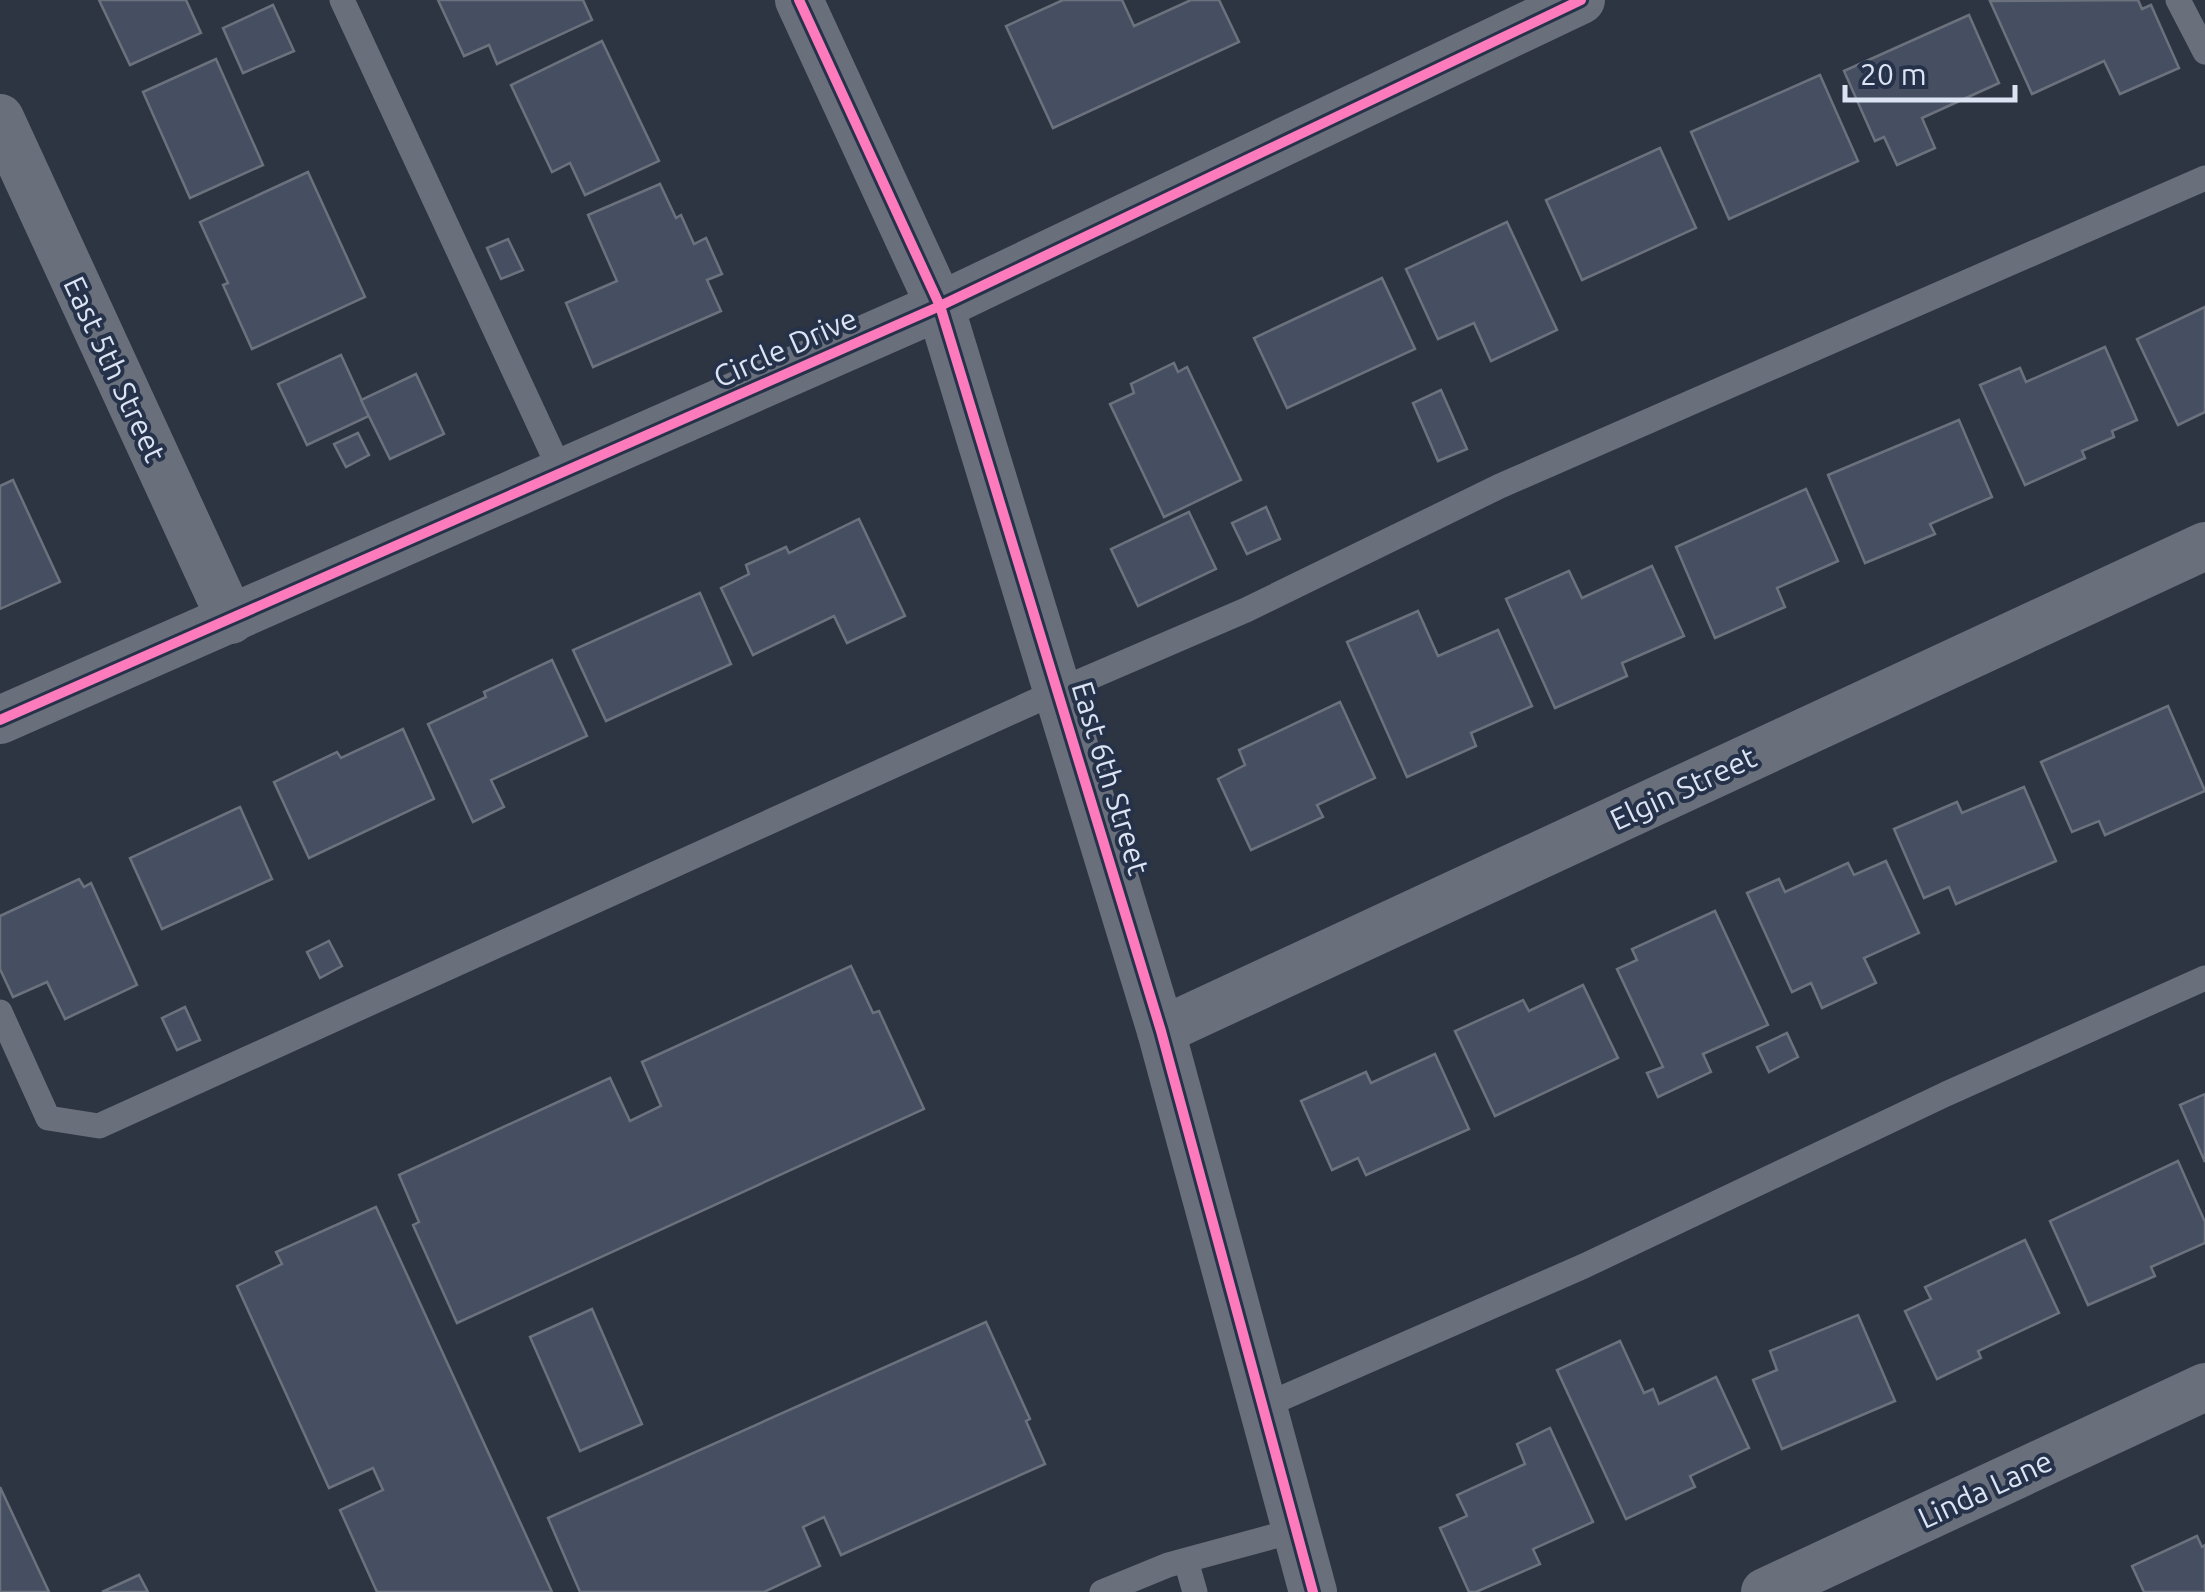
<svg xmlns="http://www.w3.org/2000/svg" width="2205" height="1592" font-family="Ubuntu,sans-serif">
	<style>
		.building { fill: #454f61; stroke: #6c727d; stroke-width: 2.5 }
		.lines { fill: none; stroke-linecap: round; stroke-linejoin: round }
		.lane { stroke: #6a707b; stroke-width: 25 }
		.street { stroke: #6a707b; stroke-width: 48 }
		.cycleway-casing { stroke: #25324a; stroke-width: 16 }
		.cycleway { stroke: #fd7abc; stroke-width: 10 }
		.labels { text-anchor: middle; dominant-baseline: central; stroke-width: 8; stroke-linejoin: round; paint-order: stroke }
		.street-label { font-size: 30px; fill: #dce4f4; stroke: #25324a }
	</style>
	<rect width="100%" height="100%" fill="#2d3542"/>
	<g class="building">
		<path d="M 99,0 L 186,0 L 201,33 L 130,65 Z"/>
		<path d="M 438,0 L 583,0 L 592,20 L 497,64 L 489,45 L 464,56 Z"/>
		<path d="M 1063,0 L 1122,0 L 1134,26 L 1191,0 L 1219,0 L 1239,42 L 1053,128 L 1006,26 Z"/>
		<path d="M 2138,0 L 2142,9 L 2151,5 L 2179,68 L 2120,94 L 2104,61 L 2032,94 L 1990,1 Z"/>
		<path d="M 273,5 L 294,51 L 243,73 L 223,28 Z"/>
		<path d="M 1969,15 L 1999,83 L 1922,118 L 1935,148 L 1897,165 L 1884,137 L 1875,141 L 1844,71 Z"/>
		<path d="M 602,41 L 659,161 L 585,195 L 570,163 L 552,172 L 511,85 Z"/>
		<path d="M 216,59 L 263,165 L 190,198 L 143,92 Z"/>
		<path d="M 1820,75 L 1858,161 L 1729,219 L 1691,132 Z"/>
		<path d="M 1660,148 L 1696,228 L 1582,280 L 1546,200 Z"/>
		<path d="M 308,172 L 365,297 L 252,349 L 223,285 L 228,283 L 200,222 Z"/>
		<path d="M 660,184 L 676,218 L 681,215 L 694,244 L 706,238 L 722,274 L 707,280 L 721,311 L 593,367 L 566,303 L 617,281 L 588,215 Z"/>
		<path d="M 1507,222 L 1557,330 L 1491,361 L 1474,323 L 1438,339 L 1406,269 Z"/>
		<path d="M 508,239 L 523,270 L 501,279 L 487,248 Z"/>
		<path d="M 1382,278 L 1415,349 L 1287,408 L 1254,338 Z"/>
		<path d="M 2205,307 L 2205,412 L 2178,425 L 2137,339 Z"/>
		<path d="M 2105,347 L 2137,420 L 2112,431 L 2114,437 L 2082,451 L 2085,458 L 2025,485 L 1980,385 L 2020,368 L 2026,382 Z"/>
		<path d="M 341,355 L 369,416 L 307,445 L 278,384 Z"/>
		<path d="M 1174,363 L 1178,372 L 1187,367 L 1241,480 L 1164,517 L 1110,404 L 1134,393 L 1131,384 Z"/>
		<path d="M 416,374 L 444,434 L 390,459 L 361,400 Z"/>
		<path d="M 1441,390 L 1467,449 L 1438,461 L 1413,403 Z"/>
		<path d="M 1959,420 L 1992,497 L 1930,524 L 1935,534 L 1865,563 L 1828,475 Z"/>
		<path d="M 358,433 L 369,455 L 346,467 L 334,444 Z"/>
		<path d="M 13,480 L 60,582 L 0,609 L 0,486 Z"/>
		<path d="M 1806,489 L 1838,561 L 1777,588 L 1785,607 L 1715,638 L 1676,547 Z"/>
		<path d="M 1266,507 L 1280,539 L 1247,554 L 1232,523 Z"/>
		<path d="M 1189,512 L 1216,569 L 1138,606 L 1111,549 Z"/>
		<path d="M 859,519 L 905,616 L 847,643 L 834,616 L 753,655 L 721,588 L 749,574 L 746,565 L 786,547 L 789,553 Z"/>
		<path d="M 1652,566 L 1684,636 L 1622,663 L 1627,676 L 1555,708 L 1506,599 L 1569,571 L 1582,598 Z"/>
		<path d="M 700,593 L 731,664 L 606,721 L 573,650 Z"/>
		<path d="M 1418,611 L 1438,656 L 1498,630 L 1532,706 L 1471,733 L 1476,746 L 1407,777 L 1347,642 Z"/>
		<path d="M 552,660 L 587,736 L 491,780 L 504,807 L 473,822 L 428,724 L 486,697 L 484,692 Z"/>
		<path d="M 1340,702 L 1375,778 L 1317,805 L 1323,817 L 1251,850 L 1218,779 L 1245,765 L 1239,750 Z"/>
		<path d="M 2168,706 L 2205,791 L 2105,835 L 2099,821 L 2072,832 L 2041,762 Z"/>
		<path d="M 403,729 L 434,799 L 309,858 L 274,782 L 337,752 L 341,758 Z"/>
		<path d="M 2024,787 L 2056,861 L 1956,904 L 1949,887 L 1924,898 L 1894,829 L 1957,802 L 1962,813 Z"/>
		<path d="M 240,807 L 272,879 L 162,929 L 130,858 Z"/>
		<path d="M 1886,861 L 1919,933 L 1864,958 L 1876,983 L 1822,1008 L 1811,983 L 1792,992 L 1747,893 L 1779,879 L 1785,892 L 1848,863 L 1854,875 Z"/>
		<path d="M 79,879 L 84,887 L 91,883 L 137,985 L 65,1019 L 47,982 L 13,997 L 0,969 L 0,916 Z"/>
		<path d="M 1715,911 L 1768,1025 L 1703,1054 L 1711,1072 L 1658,1097 L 1647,1073 L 1663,1067 L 1617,969 L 1637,960 L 1632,949 Z"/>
		<path d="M 329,941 L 342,966 L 320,978 L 307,952 Z"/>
		<path d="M 851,966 L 873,1013 L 879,1011 L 924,1109 L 457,1323 L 413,1225 L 419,1222 L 399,1175 L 610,1078 L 630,1121 L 661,1106 L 642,1062 Z"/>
		<path d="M 1583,985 L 1618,1058 L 1495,1116 L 1455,1031 L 1523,1000 L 1529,1011 Z"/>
		<path d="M 185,1007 L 200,1040 L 177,1050 L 162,1018 Z"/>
		<path d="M 1787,1033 L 1798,1057 L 1769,1072 L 1757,1047 Z"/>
		<path d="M 1435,1054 L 1469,1129 L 1366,1175 L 1358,1158 L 1332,1170 L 1301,1101 L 1366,1072 L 1371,1083 Z"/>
		<path d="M 2205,1094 L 2205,1162 L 2180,1105 Z"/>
		<path d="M 2178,1161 L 2205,1222 L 2205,1243 L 2151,1267 L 2155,1276 L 2088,1305 L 2050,1221 Z"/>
		<path d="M 376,1207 L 552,1592 L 377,1592 L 340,1510 L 383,1490 L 373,1468 L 329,1488 L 237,1286 L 282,1264 L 276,1252 Z"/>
		<path d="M 2025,1240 L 2059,1313 L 1978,1351 L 1981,1358 L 1937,1379 L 1905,1311 L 1931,1299 L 1925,1287 Z"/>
		<path d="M 592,1309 L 642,1424 L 580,1451 L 530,1337 Z"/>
		<path d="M 1858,1315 L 1895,1401 L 1782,1449 L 1753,1380 L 1777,1370 L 1770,1351 Z"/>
		<path d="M 986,1322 L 1030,1419 L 1026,1421 L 1045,1464 L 841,1555 L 824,1517 L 803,1527 L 820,1566 L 764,1592 L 580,1592 L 548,1518 Z"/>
		<path d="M 1620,1341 L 1644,1393 L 1653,1389 L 1659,1404 L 1716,1377 L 1749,1448 L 1690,1476 L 1695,1487 L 1626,1519 L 1557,1370 Z"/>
		<path d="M 1550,1428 L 1593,1522 L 1533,1549 L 1540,1564 L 1476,1592 L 1469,1592 L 1440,1528 L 1467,1516 L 1457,1495 L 1525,1464 L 1517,1444 Z"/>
		<path d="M 0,1487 L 49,1592 L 0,1592 Z"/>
		<path d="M 2197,1536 L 2202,1547 L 2205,1545 L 2205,1592 L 2144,1592 L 2132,1566 Z"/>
		<path d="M 139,1575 L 148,1592 L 102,1592 Z"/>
	</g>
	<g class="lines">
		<g class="lane">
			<path d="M 342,0 L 562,474"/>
			<path d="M 2178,0 L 2205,52"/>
			<path d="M 0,1012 L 48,1118 L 99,1126 L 1058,691 L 1246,610 L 1500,486 L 2205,178"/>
			<path d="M 1264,1406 L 1584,1266 L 1946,1094 L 2205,978"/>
			<path d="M 1186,1561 L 1195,1592"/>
			<path d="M 1102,1592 L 1168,1565 L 1297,1530"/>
		</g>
		<g class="street">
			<path d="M 799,0 L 940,306 L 1161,1031 L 1313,1592"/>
			<path d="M 0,118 L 231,620"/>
			<path d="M 0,720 L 940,306 L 1581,0"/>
			<path d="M 1161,1031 L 2205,546"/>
			<path d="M 1765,1592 L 2205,1387"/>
		</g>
		<g class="cycleway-casing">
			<g id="cycleway">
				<path d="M 799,0 L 940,306 L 1161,1031 L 1313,1592"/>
				<path d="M 0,720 L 940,306 L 1581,0"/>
			</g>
		</g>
		<use href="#cycleway" class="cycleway"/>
	</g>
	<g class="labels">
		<g class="street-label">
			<text transform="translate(785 347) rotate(-24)">Circle Drive</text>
			<text transform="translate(115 369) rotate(65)">East 5th Street</text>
			<text transform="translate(1111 778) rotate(73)">East 6th Street</text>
			<text transform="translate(1683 788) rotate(-25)">Elgin Street</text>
			<text transform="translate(1985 1489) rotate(-25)">Linda Lane</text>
		</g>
	</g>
	<path d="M1845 85v15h170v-15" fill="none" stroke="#dce4f4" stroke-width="5"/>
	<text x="1860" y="85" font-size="30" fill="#dce4f4" stroke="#25324a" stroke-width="8" paint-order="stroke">20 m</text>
</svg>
